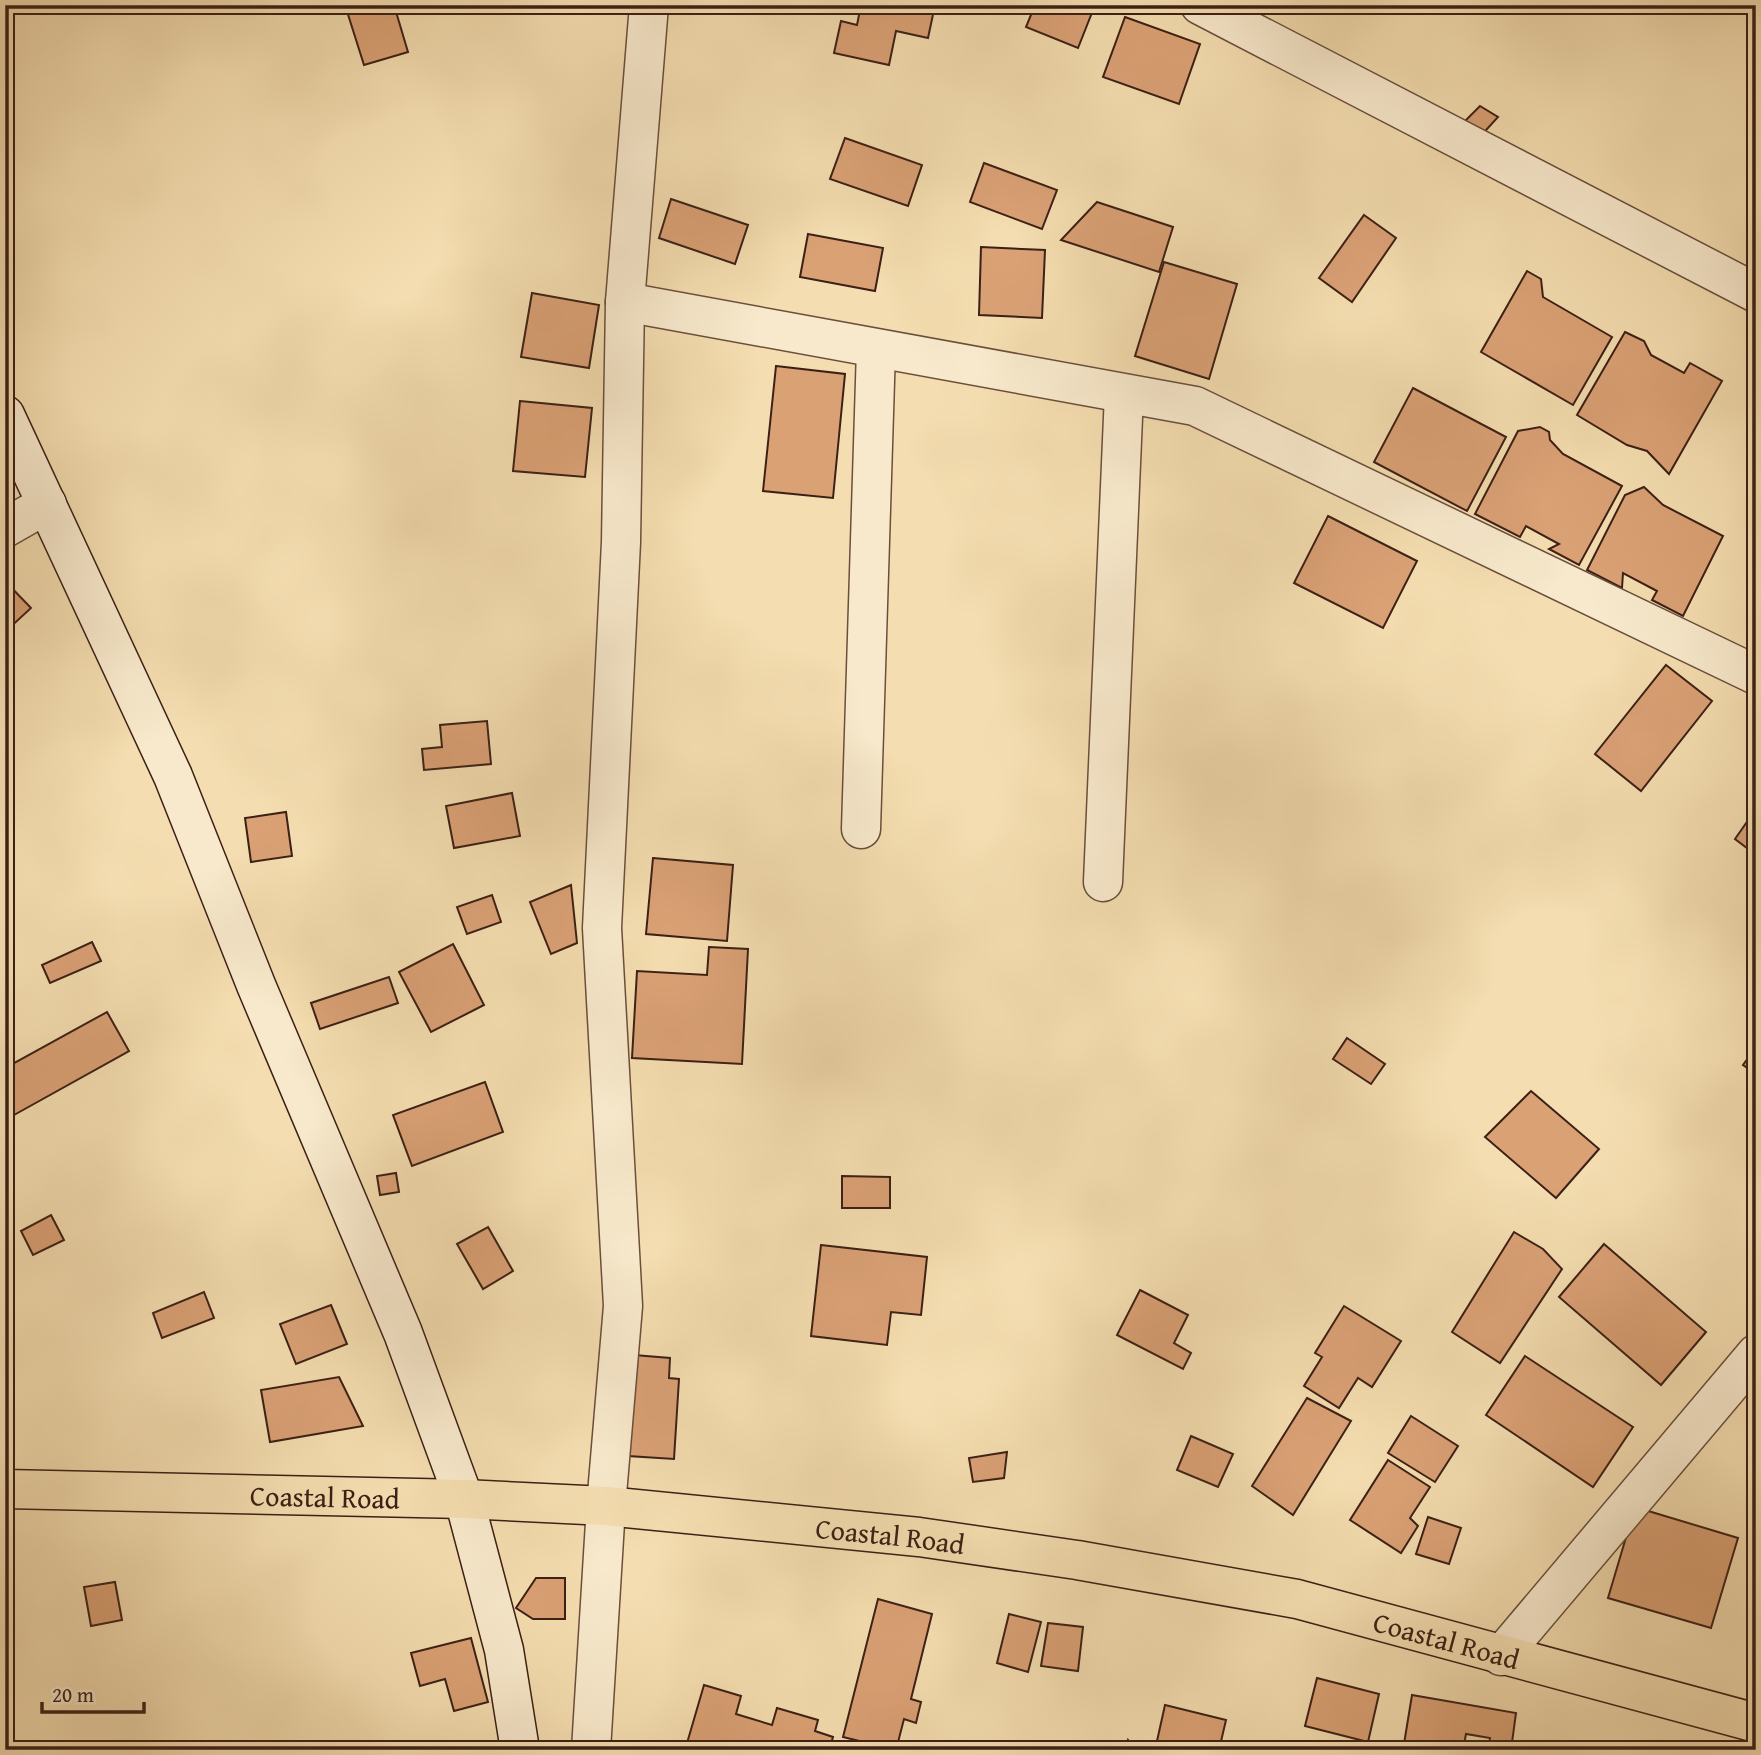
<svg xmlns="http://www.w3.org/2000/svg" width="1761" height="1755" font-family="'Gentium Book Plus',serif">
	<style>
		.building { fill: #daa175; stroke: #3c2016; stroke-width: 2 }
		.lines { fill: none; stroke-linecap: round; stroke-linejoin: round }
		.street-casing { stroke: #6a4f3c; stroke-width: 41 }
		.secondary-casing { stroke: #3c2016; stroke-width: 41 }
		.primary-casing { stroke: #3c2016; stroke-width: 41 }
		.street { stroke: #f8e9cc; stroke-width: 38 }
		.secondary { stroke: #f8e9cc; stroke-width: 38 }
		.primary { stroke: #f4ddb0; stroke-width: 38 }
		.labels { text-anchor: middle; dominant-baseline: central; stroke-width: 5; stroke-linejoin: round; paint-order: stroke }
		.street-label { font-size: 28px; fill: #3c2016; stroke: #f8e9cc }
	</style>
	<rect width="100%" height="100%" fill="#f4ddb0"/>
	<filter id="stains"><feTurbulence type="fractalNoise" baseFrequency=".00286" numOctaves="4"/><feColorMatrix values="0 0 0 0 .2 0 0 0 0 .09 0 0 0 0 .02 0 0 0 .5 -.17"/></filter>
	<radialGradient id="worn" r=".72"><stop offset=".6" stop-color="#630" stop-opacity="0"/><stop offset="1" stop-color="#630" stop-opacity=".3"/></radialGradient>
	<g class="building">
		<path d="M 345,5 L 394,5 L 408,52 L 364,65 Z"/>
		<path d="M 861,5 L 935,5 L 928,38 L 896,31 L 889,65 L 834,53 L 841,21 L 857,25 Z"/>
		<path d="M 1035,5 L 1095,5 L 1078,48 L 1026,27 Z"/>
		<path d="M 1125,17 L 1200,44 L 1179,104 L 1103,77 Z"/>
		<path d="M 1480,106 L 1498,117 L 1478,139 L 1459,127 Z"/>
		<path d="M 845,138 L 922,165 L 908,206 L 830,179 Z"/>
		<path d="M 984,163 L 1057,190 L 1042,229 L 970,202 Z"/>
		<path d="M 671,199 L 748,225 L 735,264 L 659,238 Z"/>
		<path d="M 1097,202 L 1173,227 L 1159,272 L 1061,240 Z"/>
		<path d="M 1364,215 L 1396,238 L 1352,302 L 1319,278 Z"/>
		<path d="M 808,234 L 883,248 L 875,291 L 800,277 Z"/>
		<path d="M 981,247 L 1045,250 L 1042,318 L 979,315 Z"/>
		<path d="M 1164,262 L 1237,284 L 1209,379 L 1135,356 Z"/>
		<path d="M 1527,271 L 1541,279 L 1543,297 L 1612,337 L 1573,405 L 1481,352 Z"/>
		<path d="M 532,293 L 599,305 L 589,368 L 521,357 Z"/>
		<path d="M 1625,332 L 1644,341 L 1651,355 L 1684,373 L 1690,363 L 1722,381 L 1669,474 L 1647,451 L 1627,445 L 1577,415 Z"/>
		<path d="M 776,366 L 845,374 L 833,498 L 763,491 Z"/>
		<path d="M 1413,388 L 1506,437 L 1467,511 L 1374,462 Z"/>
		<path d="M 520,401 L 592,408 L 585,477 L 513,471 Z"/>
		<path d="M 1540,427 L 1549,432 L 1550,440 L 1563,454 L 1622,486 L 1579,565 L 1549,549 L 1559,544 L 1526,526 L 1520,537 L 1475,514 L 1518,431 Z"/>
		<path d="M 1644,487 L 1663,505 L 1723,536 L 1683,616 L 1652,600 L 1657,591 L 1623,573 L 1622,588 L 1587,570 L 1625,495 Z"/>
		<path d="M 1328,516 L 1417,561 L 1383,628 L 1294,583 Z"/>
		<path d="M 5,581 L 31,608 L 5,632 Z"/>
		<path d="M 1666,665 L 1712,701 L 1641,791 L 1595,754 Z"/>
		<path d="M 487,721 L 491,764 L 424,770 L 422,749 L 442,747 L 440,725 Z"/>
		<path d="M 512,793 L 520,836 L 454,848 L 446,806 Z"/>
		<path d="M 1756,809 L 1756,855 L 1735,839 Z"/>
		<path d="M 286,812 L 292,856 L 251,862 L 245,818 Z"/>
		<path d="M 653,858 L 733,865 L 727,941 L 646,934 Z"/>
		<path d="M 571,885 L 577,943 L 551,954 L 530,902 Z"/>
		<path d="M 492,895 L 501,922 L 467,934 L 457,907 Z"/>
		<path d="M 92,942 L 101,961 L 50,983 L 42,965 Z"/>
		<path d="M 453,944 L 484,1005 L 431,1032 L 399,972 Z"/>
		<path d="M 709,947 L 748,949 L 742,1064 L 632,1058 L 637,971 L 707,975 Z"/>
		<path d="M 389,977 L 398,1003 L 320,1029 L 311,1003 Z"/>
		<path d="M 107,1012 L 129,1051 L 14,1115 L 5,1099 L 5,1068 Z"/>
		<path d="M 1347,1038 L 1385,1064 L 1371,1084 L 1333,1059 Z"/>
		<path d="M 1756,1047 L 1756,1074 L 1743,1065 Z"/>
		<path d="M 485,1082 L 503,1132 L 412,1166 L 393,1115 Z"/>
		<path d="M 1531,1091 L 1599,1149 L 1556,1198 L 1485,1137 Z"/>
		<path d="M 396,1173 L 399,1192 L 380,1195 L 377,1176 Z"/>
		<path d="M 842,1176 L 890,1177 L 890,1208 L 842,1208 Z"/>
		<path d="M 51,1215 L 64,1240 L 33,1255 L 21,1231 Z"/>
		<path d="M 488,1227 L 513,1271 L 483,1289 L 457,1244 Z"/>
		<path d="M 1514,1232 L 1543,1249 L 1562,1269 L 1500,1363 L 1452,1332 Z"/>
		<path d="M 1604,1244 L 1706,1332 L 1661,1385 L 1559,1297 Z"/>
		<path d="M 821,1245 L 927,1257 L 921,1315 L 891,1312 L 887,1345 L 811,1336 Z"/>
		<path d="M 1140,1290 L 1188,1315 L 1174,1343 L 1191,1353 L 1183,1369 L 1117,1335 Z"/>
		<path d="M 204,1292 L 214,1318 L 162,1338 L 153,1313 Z"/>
		<path d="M 331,1305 L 347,1344 L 296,1364 L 280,1324 Z"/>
		<path d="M 1344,1306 L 1401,1341 L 1372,1387 L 1358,1378 L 1339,1408 L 1304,1386 L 1322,1357 L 1315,1353 Z"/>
		<path d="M 634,1355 L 670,1358 L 669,1378 L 679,1379 L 674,1459 L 628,1456 Z"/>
		<path d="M 1525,1356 L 1633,1427 L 1593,1487 L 1486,1415 Z"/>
		<path d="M 339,1377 L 363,1426 L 270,1442 L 261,1390 Z"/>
		<path d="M 1307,1398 L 1351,1421 L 1293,1515 L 1252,1486 Z"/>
		<path d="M 1411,1416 L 1458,1446 L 1435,1482 L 1388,1453 Z"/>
		<path d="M 1191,1436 L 1233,1454 L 1218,1487 L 1177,1470 Z"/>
		<path d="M 1007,1452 L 1004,1478 L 973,1482 L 969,1458 Z"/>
		<path d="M 1388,1460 L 1430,1487 L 1410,1518 L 1418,1526 L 1401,1553 L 1350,1520 Z"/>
		<path d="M 1635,1507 L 1738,1538 L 1711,1628 L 1608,1598 Z"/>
		<path d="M 1428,1517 L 1461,1528 L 1449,1564 L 1416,1554 Z"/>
		<path d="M 536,1578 L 565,1578 L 565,1619 L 533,1619 L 516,1608 Z"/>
		<path d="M 115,1582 L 122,1620 L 91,1626 L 84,1587 Z"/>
		<path d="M 878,1599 L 932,1614 L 911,1699 L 921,1702 L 916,1723 L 904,1719 L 896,1750 L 843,1737 Z"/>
		<path d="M 1009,1614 L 1041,1622 L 1028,1672 L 997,1663 Z"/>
		<path d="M 1048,1623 L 1083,1627 L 1078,1671 L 1041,1666 Z"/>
		<path d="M 471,1638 L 488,1702 L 454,1711 L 445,1679 L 420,1686 L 411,1653 Z"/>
		<path d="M 1317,1678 L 1379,1694 L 1368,1742 L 1305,1726 Z"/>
		<path d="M 704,1685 L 741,1696 L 736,1714 L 772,1725 L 777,1708 L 818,1720 L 815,1731 L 833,1737 L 829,1750 L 685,1750 Z"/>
		<path d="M 1412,1695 L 1516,1713 L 1511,1750 L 1489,1746 L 1490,1738 L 1466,1734 L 1463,1750 L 1403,1750 Z"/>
		<path d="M 1165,1705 L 1226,1720 L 1219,1750 L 1155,1750 Z"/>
		<path d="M 1128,1740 L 1132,1746 L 1150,1750 L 1125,1750 Z"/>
	</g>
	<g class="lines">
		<g class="street-casing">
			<g id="street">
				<path d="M 1200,5 L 1756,293"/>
				<path d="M 625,302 L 1195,406 L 1756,675"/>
				<path d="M 5,528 L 47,504"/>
				<path d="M 861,829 L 876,349"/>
				<path d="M 1103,882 L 1124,394"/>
				<path d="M 1501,1656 L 1756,1354"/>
				<path d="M 591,1750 L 606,1506 L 623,1306 L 602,928 L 621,542 L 625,302 L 649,5"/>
			</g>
		</g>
		<g class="secondary-casing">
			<path id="secondary" d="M 5,415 L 173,776 L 256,985 L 403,1333 L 464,1499 L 504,1650 L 520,1750"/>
		</g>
		<g class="primary-casing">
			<g id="primary">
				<path id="s1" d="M 5,1489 L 464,1499 L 606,1506 L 919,1537 L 1077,1560 L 1297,1599 L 1756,1723"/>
			</g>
		</g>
		<use href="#street" class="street"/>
		<use href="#secondary" class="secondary"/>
		<use href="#primary" class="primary"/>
	</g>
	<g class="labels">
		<g class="street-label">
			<text stroke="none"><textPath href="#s1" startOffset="320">Coastal Road</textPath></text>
			<text stroke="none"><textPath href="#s1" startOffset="887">Coastal Road</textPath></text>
			<text stroke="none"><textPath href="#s1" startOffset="1454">Coastal Road</textPath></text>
		</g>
	</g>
	<rect width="1761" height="1755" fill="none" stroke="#f4ddb0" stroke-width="28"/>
	<rect x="7" y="7" width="1747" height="1741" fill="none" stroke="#3c2016" stroke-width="3.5"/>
	<rect x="14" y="14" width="1733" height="1727" fill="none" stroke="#3c2016" stroke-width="2"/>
	<path d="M42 1702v10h102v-10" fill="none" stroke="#3c2016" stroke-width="3.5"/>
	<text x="52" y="1702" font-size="21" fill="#3c2016" stroke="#f8e9cc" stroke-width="5" paint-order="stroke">20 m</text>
	<rect width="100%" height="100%" filter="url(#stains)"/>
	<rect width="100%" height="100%" fill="url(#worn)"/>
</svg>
